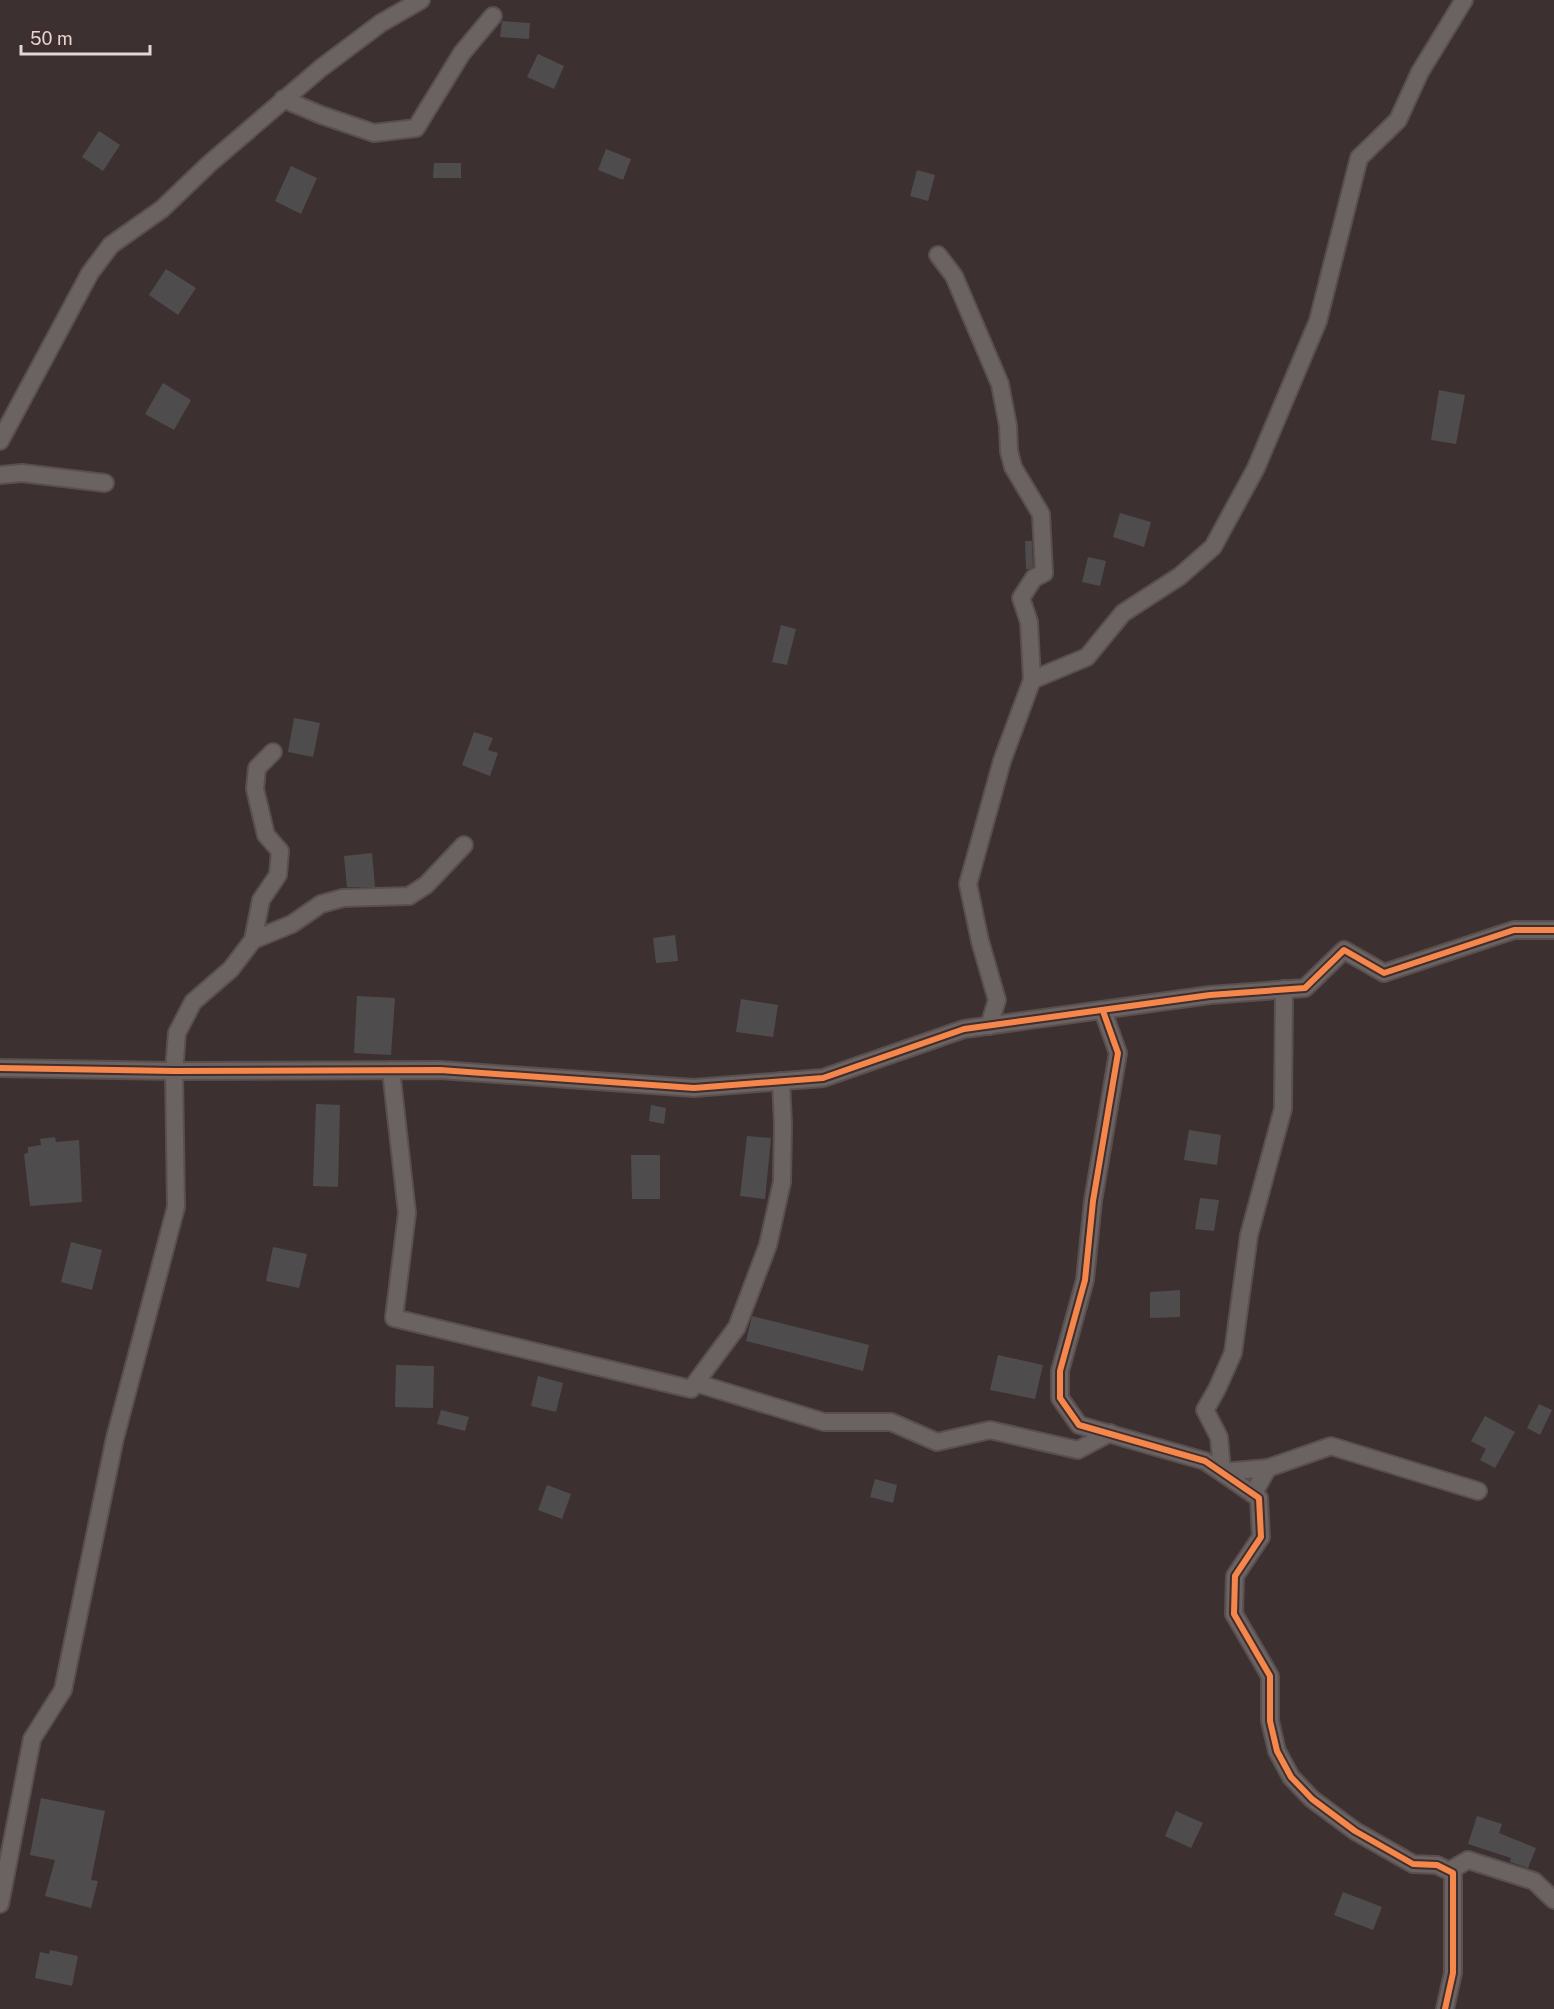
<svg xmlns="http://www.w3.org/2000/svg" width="1554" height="2009" font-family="'Public Sans',sans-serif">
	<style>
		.building { fill: #4f4c4e }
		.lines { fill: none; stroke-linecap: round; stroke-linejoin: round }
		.street-casing { stroke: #594f4f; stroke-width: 20 }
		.street { stroke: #6b6362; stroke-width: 16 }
		.cycleway-casing { stroke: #402d2c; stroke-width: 10 }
		.cycleway { stroke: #f5874c; stroke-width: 6 }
	</style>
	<rect width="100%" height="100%" fill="#3c3130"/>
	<g class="building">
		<path d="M 502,21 L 530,23 L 529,39 L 500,37 Z"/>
		<path d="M 538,54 L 564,66 L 554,89 L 527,77 Z"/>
		<path d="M 99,131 L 120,145 L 103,171 L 82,157 Z"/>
		<path d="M 606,149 L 631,159 L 623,180 L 598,170 Z"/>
		<path d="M 434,163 L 461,163 L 461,178 L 433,178 Z"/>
		<path d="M 291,166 L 317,178 L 301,214 L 275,201 Z"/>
		<path d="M 917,170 L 935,175 L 928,201 L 910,196 Z"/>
		<path d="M 166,269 L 196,288 L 178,315 L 149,295 Z"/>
		<path d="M 163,383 L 191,400 L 174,430 L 145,414 Z"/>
		<path d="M 1439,390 L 1465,395 L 1456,444 L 1431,440 Z"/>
		<path d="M 1120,513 L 1151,522 L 1144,547 L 1113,537 Z"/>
		<path d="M 1025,541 L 1032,541 L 1033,567 L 1029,569 L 1026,569 Z"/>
		<path d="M 1088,557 L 1106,561 L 1100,586 L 1082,582 Z"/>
		<path d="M 781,625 L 796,629 L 787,665 L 772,662 Z"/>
		<path d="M 294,718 L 320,723 L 313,757 L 288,752 Z"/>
		<path d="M 474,732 L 493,738 L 488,750 L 498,753 L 490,776 L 462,765 Z"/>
		<path d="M 372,853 L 375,887 L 347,887 L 344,856 Z"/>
		<path d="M 675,935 L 678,961 L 656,963 L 653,938 Z"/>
		<path d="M 357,996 L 395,998 L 391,1055 L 354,1053 Z"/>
		<path d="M 741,999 L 778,1005 L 773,1037 L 736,1032 Z"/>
		<path d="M 316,1104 L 340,1105 L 338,1187 L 313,1186 Z"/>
		<path d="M 651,1105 L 666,1108 L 664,1124 L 649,1121 Z"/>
		<path d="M 1189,1130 L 1221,1135 L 1217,1165 L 1184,1160 Z"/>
		<path d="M 747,1136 L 771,1138 L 765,1199 L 740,1196 Z"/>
		<path d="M 55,1137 L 56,1142 L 79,1140 L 82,1202 L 30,1206 L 24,1154 L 28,1153 L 28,1147 L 41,1145 L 40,1139 Z"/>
		<path d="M 631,1155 L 660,1155 L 660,1199 L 632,1199 Z"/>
		<path d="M 1200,1198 L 1219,1200 L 1214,1231 L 1195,1229 Z"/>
		<path d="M 71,1242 L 102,1250 L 92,1290 L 61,1282 Z"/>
		<path d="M 273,1247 L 307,1254 L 299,1288 L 266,1281 Z"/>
		<path d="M 1180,1290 L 1180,1317 L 1150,1318 L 1150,1292 Z"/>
		<path d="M 752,1316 L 869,1345 L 863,1371 L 746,1341 Z"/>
		<path d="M 998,1355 L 1043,1365 L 1035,1399 L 990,1390 Z"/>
		<path d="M 396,1365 L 434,1366 L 433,1408 L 395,1407 Z"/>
		<path d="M 538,1376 L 563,1383 L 556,1412 L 531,1406 Z"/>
		<path d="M 1539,1404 L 1552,1410 L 1540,1435 L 1527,1428 Z"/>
		<path d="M 441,1410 L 469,1417 L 465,1431 L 437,1424 Z"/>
		<path d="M 1485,1416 L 1515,1432 L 1495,1468 L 1480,1460 L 1486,1449 L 1471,1441 Z"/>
		<path d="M 875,1479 L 897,1485 L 893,1503 L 870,1497 Z"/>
		<path d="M 547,1485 L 571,1494 L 562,1519 L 538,1510 Z"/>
		<path d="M 41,1798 L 105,1811 L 91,1880 L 98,1881 L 91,1908 L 45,1896 L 55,1860 L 30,1855 Z"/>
		<path d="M 1176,1811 L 1203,1823 L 1191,1848 L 1165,1836 Z"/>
		<path d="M 1477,1816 L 1502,1824 L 1499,1833 L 1536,1848 L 1528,1868 L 1510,1862 L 1511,1858 L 1468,1844 Z"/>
		<path d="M 1343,1892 L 1382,1907 L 1373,1930 L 1334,1915 Z"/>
		<path d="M 50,1950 L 78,1956 L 72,1986 L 35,1978 L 40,1952 L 49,1954 Z"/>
	</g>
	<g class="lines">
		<g class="street-casing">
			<g id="street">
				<path d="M 283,99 L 321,115 L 374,133 L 416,128 L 462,53 L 493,16"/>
				<path d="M 938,255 L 954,276 L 1000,384 L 1008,426 L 1009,451 L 1013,467 L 1041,514 L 1044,573 L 1034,578 L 1021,598 L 1029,622 L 1032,680"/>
				<path d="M 0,441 L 90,273 L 111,245 L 162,209 L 209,164 L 321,68 L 381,23 L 421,0"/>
				<path d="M 0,475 L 22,473 L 105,483"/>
				<path d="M 253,940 L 292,924 L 321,904 L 343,898 L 409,896 L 426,885 L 464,845"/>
				<path d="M 1103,1011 L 1118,1053 L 1093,1201 L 1085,1280 L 1060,1371 L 1060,1398 L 1079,1425 L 1205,1461 L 1259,1498 L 1261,1537 L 1235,1576 L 1234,1614 L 1270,1676 L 1270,1721 L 1277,1751 L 1291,1777 L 1312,1799 L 1355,1831 L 1413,1864 L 1437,1865 L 1453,1873 L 1453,1973 L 1445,2009"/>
				<path d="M 989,1026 L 997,1000 L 980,941 L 968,884 L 1002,761 L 1032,680 L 1087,657 L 1123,613 L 1180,576 L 1213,547 L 1256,468 L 1318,321 L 1359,158 L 1398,120 L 1420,72 L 1464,0"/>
				<path d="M 0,1068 L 174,1071 L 440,1070 L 694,1088 L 823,1078 L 964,1029 L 1210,995 L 1305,988 L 1344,950 L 1384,973 L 1514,930 L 1554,930"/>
				<path d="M 391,1070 L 407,1213 L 394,1318 L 691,1389 L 737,1327 L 768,1245 L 782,1182 L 783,1125 L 781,1081"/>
				<path d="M 696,1383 L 824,1422 L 891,1422 L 937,1442 L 990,1430 L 1078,1450 L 1110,1433"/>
				<path d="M 1268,1468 L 1331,1446 L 1478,1491"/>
				<path d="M 1253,1494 L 1268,1468 L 1222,1472 L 1219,1437 L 1205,1410 L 1217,1389 L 1233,1353 L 1249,1235 L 1283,1109 L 1284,989"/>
				<path d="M 1449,1871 L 1468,1860 L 1534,1881 L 1554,1900"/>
				<path d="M 0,1904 L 32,1739 L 63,1690 L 115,1438 L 176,1207 L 174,1071 L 177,1033 L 193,1002 L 231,969 L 253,940 L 261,900 L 278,875 L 280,851 L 266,835 L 255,789 L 257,768 L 273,752"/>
			</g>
		</g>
		<use href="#street" class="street"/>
		<g class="cycleway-casing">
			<g id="cycleway">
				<path d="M 1103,1011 L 1118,1053 L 1093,1201 L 1085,1280 L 1060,1371 L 1060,1398 L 1079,1425 L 1205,1461 L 1259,1498 L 1261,1537 L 1235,1576 L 1234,1614 L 1270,1676 L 1270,1721 L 1277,1751 L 1291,1777 L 1312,1799 L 1355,1831 L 1413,1864 L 1437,1865 L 1453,1873 L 1453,1973 L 1445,2009"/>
				<path d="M 0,1068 L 174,1071 L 440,1070 L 694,1088 L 823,1078 L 964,1029 L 1210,995 L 1305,988 L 1344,950 L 1384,973 L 1514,930 L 1554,930"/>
			</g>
		</g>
		<use href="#cycleway" class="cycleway"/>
	</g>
	<path d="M21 45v9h129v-9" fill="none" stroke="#e4d8d6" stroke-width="3"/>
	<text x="30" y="45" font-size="18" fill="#e4d8d6" stroke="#402d2c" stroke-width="4.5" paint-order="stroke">50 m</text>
</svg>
